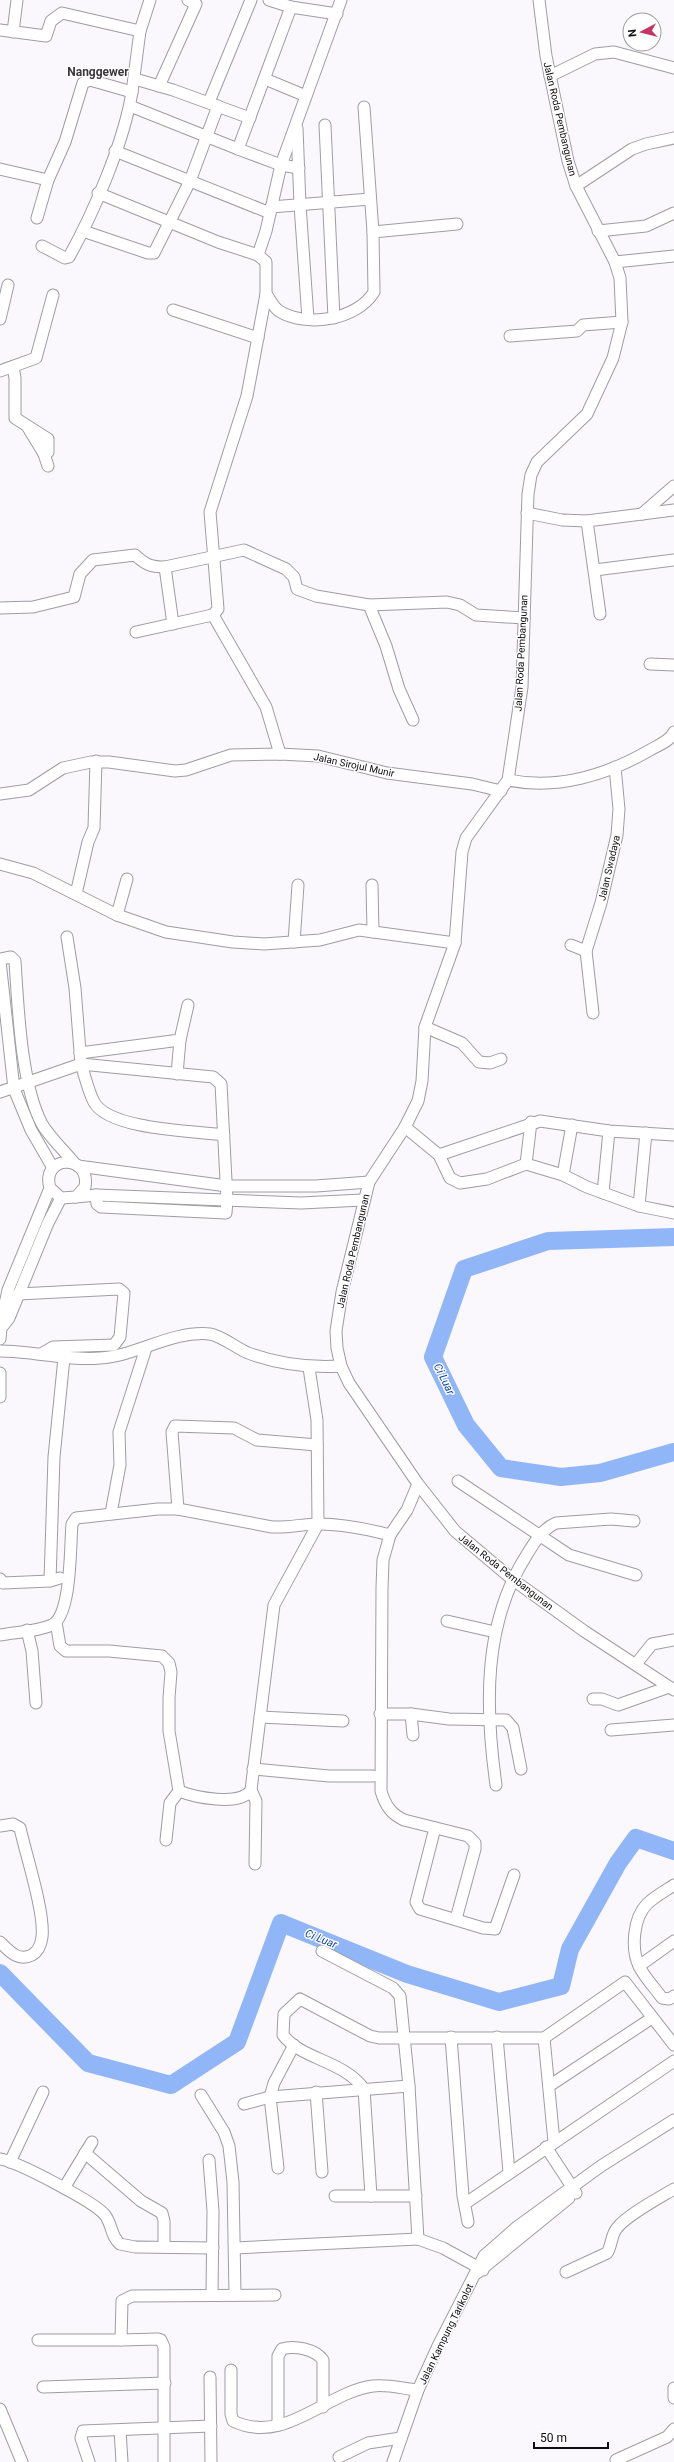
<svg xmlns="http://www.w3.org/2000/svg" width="674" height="2462" font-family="Roboto,sans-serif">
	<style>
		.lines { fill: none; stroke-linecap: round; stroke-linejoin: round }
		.river { stroke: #90b6f7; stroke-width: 18 }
		.minor-casing { stroke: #9f9da2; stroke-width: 13 }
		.minor { stroke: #fff; stroke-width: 11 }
		.labels { text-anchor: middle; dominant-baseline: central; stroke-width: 3; stroke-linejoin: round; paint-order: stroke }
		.street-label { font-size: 10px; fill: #0d0c0e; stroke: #fff }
		.water-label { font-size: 11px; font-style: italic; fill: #1247a3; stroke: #fff }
		.quarter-label { font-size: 12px; font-weight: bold; fill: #3b383d; stroke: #fff }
	</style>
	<rect width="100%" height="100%" fill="#faf7fd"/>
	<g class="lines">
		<g class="river">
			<path d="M 674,1237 L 548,1241 L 464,1269 L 433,1357 L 466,1425 L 501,1468 L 561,1477 L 600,1473 L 674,1452"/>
			<path d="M 0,1973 L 88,2063 L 171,2085 L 237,2042 L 281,1923 L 407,1974 L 499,2002 L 561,1986 L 570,1949 L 618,1863 L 636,1838 L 674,1851"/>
		</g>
		<g class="minor-casing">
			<g id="minor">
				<path d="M 269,0 L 291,7 L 337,14"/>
				<path d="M 539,0 L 546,56 L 568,161 L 576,186 L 615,262 L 620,278 L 622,322 L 613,358 L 587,414 L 537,462 L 531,475 L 528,494 L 522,687 L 508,780 L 466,838 L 462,852 L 455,943 L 425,1027 L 422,1081 L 418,1101 L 405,1127 L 369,1182 L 342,1292 L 336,1331 L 337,1348 L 341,1366 L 349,1383 L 418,1484 L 455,1531 L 512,1579 L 584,1631 L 674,1690"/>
				<path d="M 0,30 L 46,36 L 51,21 L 62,13 L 140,31"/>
				<path d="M 13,32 L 17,0"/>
				<path d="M 550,76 L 595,54 L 614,52 L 674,68"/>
				<path d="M 135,79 L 173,90 L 250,118"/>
				<path d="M 265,79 L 306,96"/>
				<path d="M 159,86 L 196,4 L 188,0"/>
				<path d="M 209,102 L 251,0"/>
				<path d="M 130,106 L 238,149 L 281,165 L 299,168"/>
				<path d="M 325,125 L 334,318"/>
				<path d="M 297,128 L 300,205 L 308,319"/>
				<path d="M 238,149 L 291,7"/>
				<path d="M 115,151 L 270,213"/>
				<path d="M 0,169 L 48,180"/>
				<path d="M 576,186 L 632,149 L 646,144 L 674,138"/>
				<path d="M 98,193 L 218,242 L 258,255 L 266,262 L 266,294 L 247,396 L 210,512 L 218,609 L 213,615 L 208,616 L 136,632"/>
				<path d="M 271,207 L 370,199"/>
				<path d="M 37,218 L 48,180 L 65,142 L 83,83 L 90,80 L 132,92 L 140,31 L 150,0"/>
				<path d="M 83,231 L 148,253 L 154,253 L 190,181 L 218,106"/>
				<path d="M 598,231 L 646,226 L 674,213"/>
				<path d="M 373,232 L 457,224"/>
				<path d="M 42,246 L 65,258 L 69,257 C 94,212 124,142 132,92"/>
				<path d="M 258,255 L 266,231 L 281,165 L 341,0"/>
				<path d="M 615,262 L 674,256"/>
				<path d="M 266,294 C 270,299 273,307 279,311 C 306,328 357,320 374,292 L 373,232 L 364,107"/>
				<path d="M 173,310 L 258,338"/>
				<path d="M 0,319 L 8,285"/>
				<path d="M 510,336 L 577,331 L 583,325 L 622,322"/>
				<path d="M 13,367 L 15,378 L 15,418 L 48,439 L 48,452 L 44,454"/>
				<path d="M 0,371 L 36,358 L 53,295"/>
				<path d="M 27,426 L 44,454 L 48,466"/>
				<path d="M 527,513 L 562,520 L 587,521 L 674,510"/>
				<path d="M 642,514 L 674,486"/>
				<path d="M 587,521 L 600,614"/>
				<path d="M 165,567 L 173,624"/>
				<path d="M 595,570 L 674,560"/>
				<path d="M 369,605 L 386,646 L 399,689 L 413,720"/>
				<path d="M 0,608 L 33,607 L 74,597 L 80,574 L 93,560 L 135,555 C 146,565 151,567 165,567 L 244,550 L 286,569 L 294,577 L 297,589 L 316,596 L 369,605 L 447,602 L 460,605 L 476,615 L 524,618"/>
				<path d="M 213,615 L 266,707 L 280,754"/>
				<path d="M 650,664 L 674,665"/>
				<path d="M 508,780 C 557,790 607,775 650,750 C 659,745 670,741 674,732"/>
				<path d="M 0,794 L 29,790 L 63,768 L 91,762 L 109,762 L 175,771 L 186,770 L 231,755 L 280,754 L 318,756 L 387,773 L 472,784 L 501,791"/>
				<path d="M 0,864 L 33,873 L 117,915 L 166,932 L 233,942 L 264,944 L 320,940 L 359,930 L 455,943"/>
				<path d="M 372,885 L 373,932"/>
				<path d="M 76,894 L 88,842 L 94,828 L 96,761"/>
				<path d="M 117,915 L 127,879"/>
				<path d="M 294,942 L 298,885"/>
				<path d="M 571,945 L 586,951 L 601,903 L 617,835 L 619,809 L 615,767"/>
				<path d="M 586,951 L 593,1013"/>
				<path d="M 0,959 L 11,957 L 15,961 C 18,1006 21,1085 42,1124 C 50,1138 65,1151 75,1164"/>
				<path d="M 0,961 L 14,1089 L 31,1130 L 53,1168"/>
				<path d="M 425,1027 L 462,1043 L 479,1062 L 490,1063 L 501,1059"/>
				<path d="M 80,1053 L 180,1040 L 188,1005"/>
				<path d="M 177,1074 L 180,1040"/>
				<path d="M 0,1092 L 81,1064 L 75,988 L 67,937"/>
				<path d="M 405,1127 L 439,1155 L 540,1121 L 609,1131 L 674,1135"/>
				<path d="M 439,1155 L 450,1178 L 460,1183 L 487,1179 L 526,1164 L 563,1175 L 587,1187 L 639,1206 L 674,1213"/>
				<path d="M 526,1164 L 531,1122"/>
				<path d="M 78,1166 L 227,1186 L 316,1186 L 369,1182"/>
				<path d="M 563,1175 L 572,1125"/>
				<path d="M 603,1193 L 609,1131"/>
				<path d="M 96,1195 L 97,1204 L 101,1207 L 226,1213 L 227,1200 L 221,1084 L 213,1077 L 81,1064 C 85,1076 88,1091 94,1102 C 109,1130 195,1131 224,1135"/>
				<path d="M 76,1197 L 96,1195 L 301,1203 L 363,1200"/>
				<path d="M 639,1206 L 646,1133"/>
				<path d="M 18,1294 L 119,1289 L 124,1293 L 120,1337 L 114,1345 L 53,1347 L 41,1354"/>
				<path d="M 2,1327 L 9,1318 L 48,1223 L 61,1198"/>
				<path d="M 0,1339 L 2,1318 L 8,1290 L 50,1188 C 40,1155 91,1153 85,1187 L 76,1197 L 61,1198 L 50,1188"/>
				<path d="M 0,1351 C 34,1351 67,1361 100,1358 C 137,1356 172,1330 210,1334 C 222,1336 236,1348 248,1353 C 278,1364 309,1368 341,1366"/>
				<path d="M 0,1373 L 0,1397"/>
				<path d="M 458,1481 L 569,1555 L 636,1575"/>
				<path d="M 178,1509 L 172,1432 L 175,1426 L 234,1428 L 257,1440 L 317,1445"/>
				<path d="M 111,1513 L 120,1465 L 119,1432 L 146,1348"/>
				<path d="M 390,1535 L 383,1560 L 382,1588 L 381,1791 C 385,1805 391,1814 404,1820 L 468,1836 L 475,1843 L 475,1849 L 456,1919"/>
				<path d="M 0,1579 L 3,1583 L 50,1581 L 60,1578"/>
				<path d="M 50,1581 L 54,1457 L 64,1358"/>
				<path d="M 447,1621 L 495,1632"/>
				<path d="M 56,1622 L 60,1646 L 66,1651 L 109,1651 L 162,1656 L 169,1663 L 171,1672 L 169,1698 L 169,1731 L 179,1791 L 170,1803 L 166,1840"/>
				<path d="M 27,1630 L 32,1651 L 36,1703"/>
				<path d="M 0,1635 C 16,1632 36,1632 52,1625 C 72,1615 70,1544 72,1524 L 76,1518 L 158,1509 L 178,1509 L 272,1527 C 288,1528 303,1524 319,1524 C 342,1524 367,1529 390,1535 L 407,1510 L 418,1484"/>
				<path d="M 636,1664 L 652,1644 L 674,1640"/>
				<path d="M 593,1699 L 602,1699 L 618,1705 L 669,1687"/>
				<path d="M 380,1714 L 411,1714 L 413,1735"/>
				<path d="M 411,1714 L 449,1719 L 506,1720 L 513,1728 L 521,1769"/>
				<path d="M 260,1717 L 343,1721"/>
				<path d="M 611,1730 L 674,1725"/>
				<path d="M 253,1769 L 329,1776 L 373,1776"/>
				<path d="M 496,1785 C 485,1707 483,1624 526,1556 C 534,1543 542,1529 556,1523 L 611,1519 L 634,1521"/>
				<path d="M 251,1790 L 256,1801 L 255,1864"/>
				<path d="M 179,1791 C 194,1797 240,1807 251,1790 L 274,1605 L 318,1524 L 317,1420 L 309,1368"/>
				<path d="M 0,1826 L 13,1824 L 20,1828 C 26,1855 45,1913 42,1937 C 41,1945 39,1951 32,1955 C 18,1962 9,1951 0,1942"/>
				<path d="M 435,1828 L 416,1902 L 420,1909 L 483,1928 L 495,1929 L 514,1875"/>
				<path d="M 674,1885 C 665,1891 654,1897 647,1904 C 633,1918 631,1949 639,1966 C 644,1977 655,1988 662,1998 L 669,1999 L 674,1996"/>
				<path d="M 322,1951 L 393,1988 L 400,1996 L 409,2086 L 418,2239"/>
				<path d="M 639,1966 L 674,1941"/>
				<path d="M 451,2037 L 463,2196 L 468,2222"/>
				<path d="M 497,2037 L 509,2172"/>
				<path d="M 544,2038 L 554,2142"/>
				<path d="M 549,2086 L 652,2018"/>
				<path d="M 316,2092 L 322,2172"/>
				<path d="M 201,2095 L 224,2132 L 229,2146 L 233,2182 L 235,2295"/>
				<path d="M 244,2104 L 270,2097 L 409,2086"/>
				<path d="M 546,2147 L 576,2193"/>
				<path d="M 85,2153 L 141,2201 L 162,2213 L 164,2221 L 164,2247"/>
				<path d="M 0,2159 C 16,2161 95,2202 105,2215 C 112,2224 111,2237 120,2244 L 135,2247 L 213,2248"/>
				<path d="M 209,2160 L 213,2211 L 212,2295"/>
				<path d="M 10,2162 L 43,2092"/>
				<path d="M 278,2168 L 270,2097 L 274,2083 L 294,2045"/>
				<path d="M 64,2188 L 92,2142"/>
				<path d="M 335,2196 L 416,2196"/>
				<path d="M 371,2196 L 364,2089 C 343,2060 302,2060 283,2035 L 284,2014 L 300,1999 L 370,2036 L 379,2038 L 544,2038 L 625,1982 L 674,2045"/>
				<path d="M 466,2203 L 674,2061"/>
				<path d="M 235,2248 L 418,2239 L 443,2248 L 483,2270"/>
				<path d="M 566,2272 L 607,2253 C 612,2245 611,2235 617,2228 C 627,2215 659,2198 674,2189"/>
				<path d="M 477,2273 L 569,2198"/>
				<path d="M 38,2340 L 121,2340"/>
				<path d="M 231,2370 L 231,2414 L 233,2421 C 285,2446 326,2392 373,2386 C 388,2384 404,2389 418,2390"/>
				<path d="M 210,2377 L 211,2462"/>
				<path d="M 43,2387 L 165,2383"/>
				<path d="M 674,2388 L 674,2398"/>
				<path d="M 0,2409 L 22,2462"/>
				<path d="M 278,2425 L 278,2356 L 282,2349 C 294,2345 315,2349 323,2360 L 323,2407"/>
				<path d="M 120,2430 L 122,2462"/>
				<path d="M 339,2457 L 368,2443 L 401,2438"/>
				<path d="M 616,2460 L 667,2437 L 674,2429"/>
				<path d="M 89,2462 L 81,2438 L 83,2431 L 211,2426"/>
				<path d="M 164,2462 L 164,2347 L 161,2340 L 158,2339 L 121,2340 L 122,2301 L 132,2296 L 275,2295"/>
				<path d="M 393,2462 L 418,2390 L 438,2346 L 484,2256 L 517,2227 L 601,2166 L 674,2120"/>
			</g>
		</g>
		<use href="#minor" class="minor"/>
	</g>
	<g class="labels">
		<g class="street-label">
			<text transform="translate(560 119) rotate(77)">Jalan Roda Pembangunan</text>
			<text transform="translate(521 653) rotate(-87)">Jalan Roda Pembangunan</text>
			<text transform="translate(354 765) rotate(12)">Jalan Sirojul Munir</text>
			<text transform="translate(609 868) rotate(-77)">Jalan Swadaya</text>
			<text transform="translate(353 1251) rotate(-77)">Jalan Roda Pembangunan</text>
			<text transform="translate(506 1572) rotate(38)">Jalan Roda Pembangunan</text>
			<text transform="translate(446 2334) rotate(-64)">Jalan Kampung Tarikolot</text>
		</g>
		<g class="water-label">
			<text transform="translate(444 1379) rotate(64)">Ci Luar</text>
			<text transform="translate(321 1939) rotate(22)">Ci Luar</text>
		</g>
		<g class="quarter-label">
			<text x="98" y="72">Nanggewer</text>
		</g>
	</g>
	<g transform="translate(642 32) rotate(263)"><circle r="19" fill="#ffffff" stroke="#9e9e9f"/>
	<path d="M0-3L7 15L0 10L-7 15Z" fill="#c53762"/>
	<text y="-6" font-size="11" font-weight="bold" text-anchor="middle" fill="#0d0c0e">N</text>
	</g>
	<path d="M534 2442v6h74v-6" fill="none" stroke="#0d0c0e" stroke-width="2"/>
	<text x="540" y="2442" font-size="12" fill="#0d0c0e" stroke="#ffffff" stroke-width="3" paint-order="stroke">50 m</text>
</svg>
